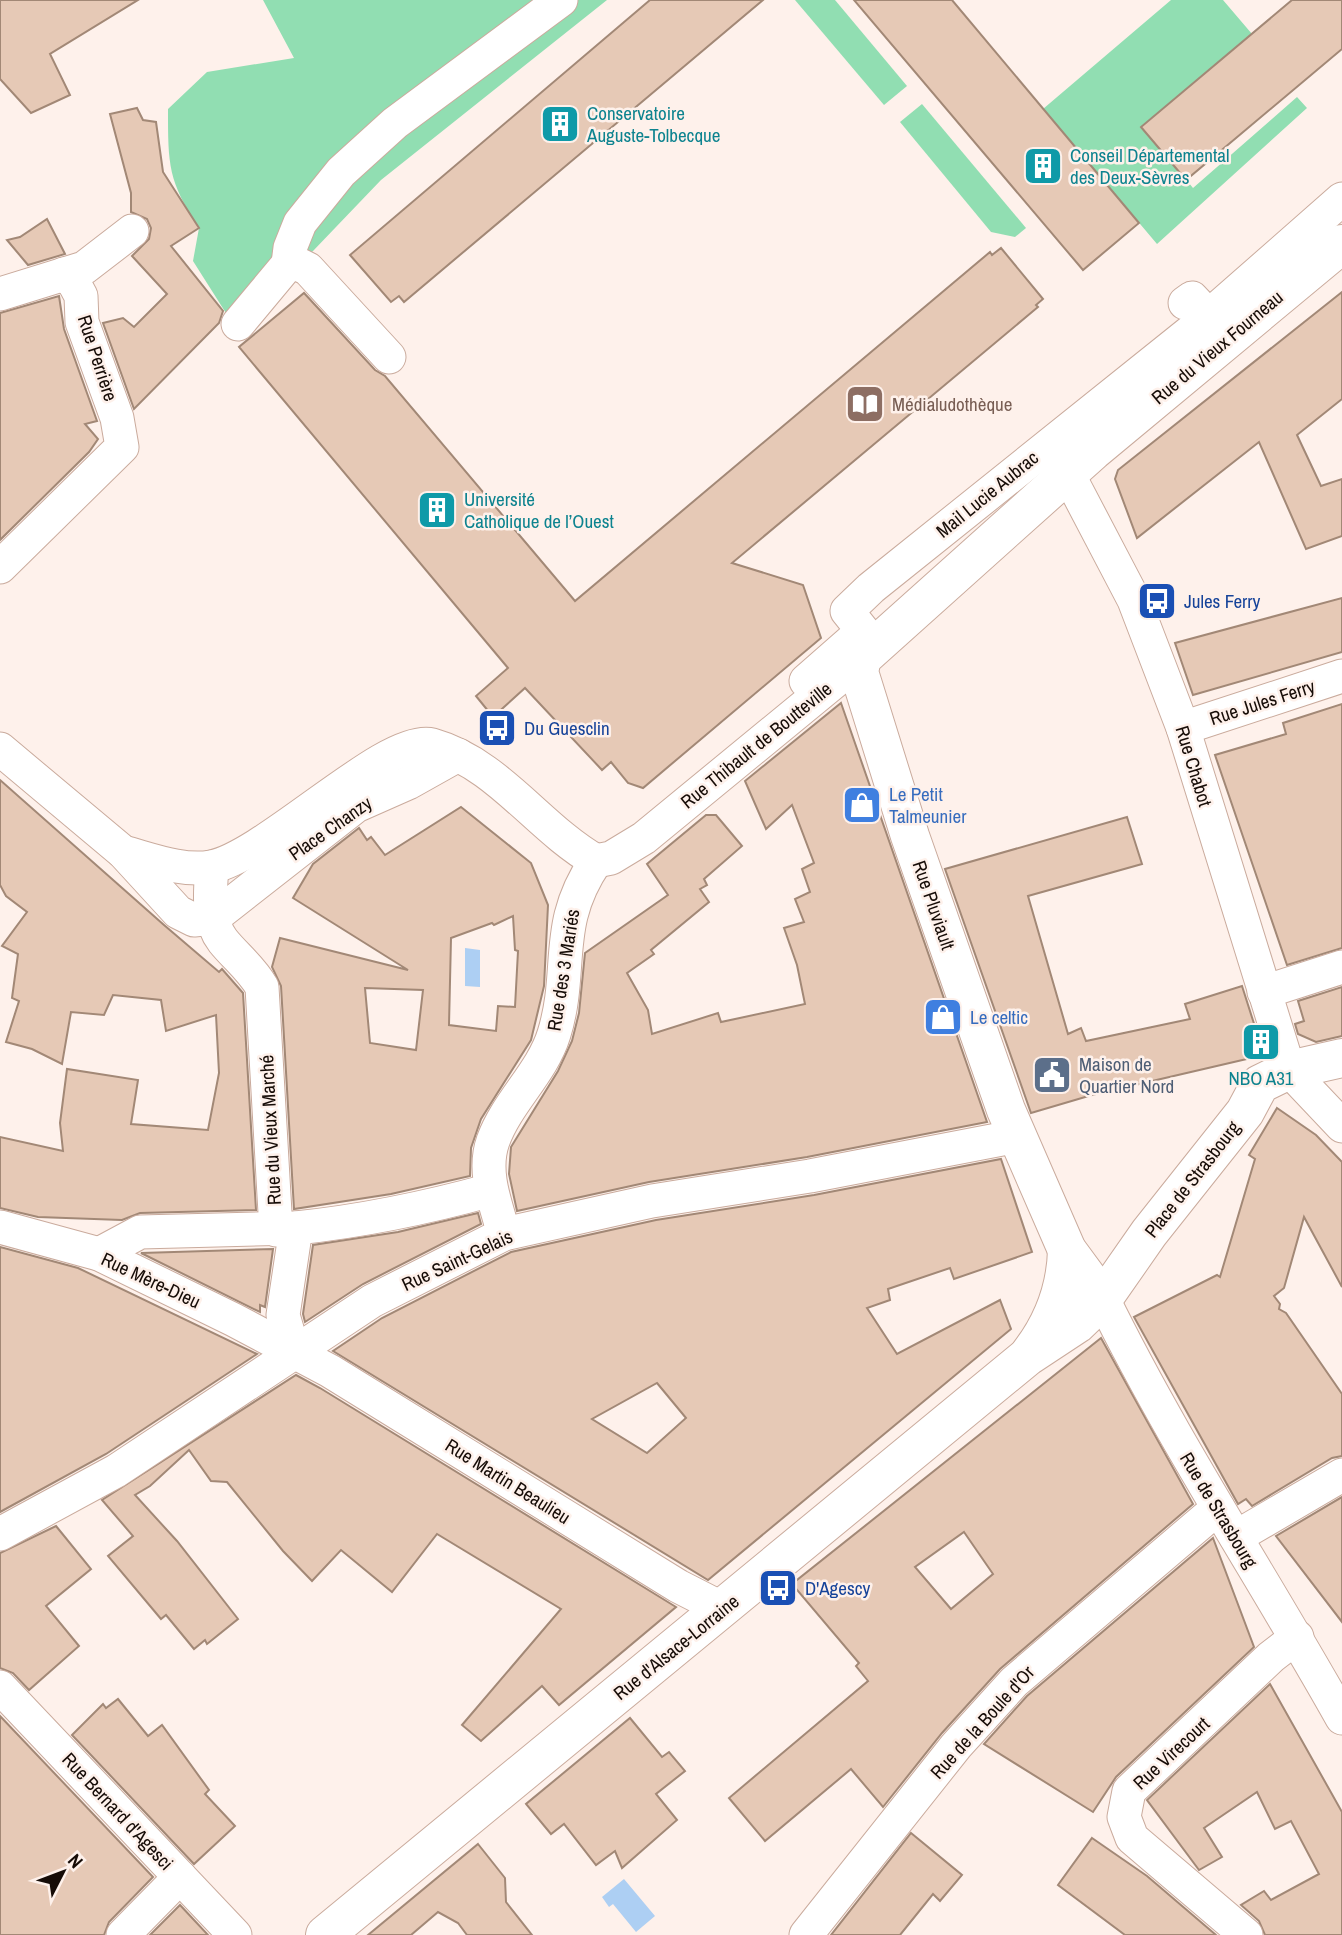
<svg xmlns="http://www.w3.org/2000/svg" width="1342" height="1935" font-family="'Archivo Narrow',sans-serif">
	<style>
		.green { fill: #91deb2 }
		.water { fill: #adcff3 }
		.building { fill: #e6c9b6; stroke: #a28876; stroke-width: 2; fill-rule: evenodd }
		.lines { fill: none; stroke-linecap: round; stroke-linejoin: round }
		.minor-casing { stroke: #caab9d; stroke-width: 35 }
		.major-casing { stroke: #caab9d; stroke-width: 40 }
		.minor { stroke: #fff; stroke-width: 33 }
		.major { stroke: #fff; stroke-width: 38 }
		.labels { text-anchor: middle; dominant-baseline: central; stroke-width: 5; stroke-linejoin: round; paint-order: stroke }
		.culture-label { font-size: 19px; fill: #0d838f; stroke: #fef1eb; text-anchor: start }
		.street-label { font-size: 19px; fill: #160c07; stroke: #fef1eb }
		.education-label { font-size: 19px; fill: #785e54; stroke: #fef1eb; text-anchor: start }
		.transit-label { font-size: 19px; fill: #164399; stroke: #fef1eb; text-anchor: start }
		.shop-label { font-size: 19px; fill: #366cbe; stroke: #fef1eb; text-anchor: start }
		.service-label { font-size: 19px; fill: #4e5e75; stroke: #fef1eb; text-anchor: start }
	</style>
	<rect width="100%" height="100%" fill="#fef1eb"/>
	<g class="green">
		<path d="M 263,0 L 607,0 L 381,180 L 313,251 L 231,321 L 193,261 L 199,228 C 168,181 168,165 168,109 L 207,72 L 294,58 Z"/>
		<path d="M 795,0 L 835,0 L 907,86 L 884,105 Z"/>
		<path d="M 1171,0 L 1223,0 L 1252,34 L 1142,126 L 1193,188 L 1297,97 L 1307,108 L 1157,244 L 1043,109 Z"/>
		<path d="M 922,104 L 1026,228 L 1015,237 L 991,232 L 900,122 Z"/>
	</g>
	<g class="water">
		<path d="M 465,948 L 480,950 L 480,987 L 465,986 Z"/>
		<path d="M 624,1879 L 655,1916 L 636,1932 L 613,1904 L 609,1907 L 602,1897 Z"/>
	</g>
	<g class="building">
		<path d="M 0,0 L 138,0 L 50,54 L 70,95 L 31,113 L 0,79 Z"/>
		<path d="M 650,0 L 763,0 L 404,302 L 399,296 L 391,302 L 350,255 Z"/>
		<path d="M 854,0 L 952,0 L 1139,223 L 1083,270 Z"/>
		<path d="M 1292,0 L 1342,0 L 1342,49 L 1186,180 L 1141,127 Z"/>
		<path d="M 137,108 L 143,120 L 156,122 L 163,172 L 199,228 L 171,246 L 223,311 L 219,323 L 134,409 L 103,323 L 123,318 L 134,327 L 167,294 L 132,256 L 149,239 L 151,228 L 147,219 L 131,212 L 131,193 L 110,114 Z"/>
		<path d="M 47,219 L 65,254 L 28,265 L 7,240 L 20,237 Z"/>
		<path d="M 1001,248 L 1043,299 L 1036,305 L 1038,307 L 732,563 L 803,585 L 821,638 L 643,788 L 628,783 L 611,762 L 602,770 L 525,688 L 493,717 L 476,696 L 508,668 L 239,347 L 304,293 L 375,370 L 385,376 L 575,601 L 990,252 L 992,255 Z"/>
		<path d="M 1342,292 L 1342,399 L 1297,435 L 1321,486 L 1342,479 L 1342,536 L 1306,549 L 1259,442 L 1137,538 L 1115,479 L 1118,470 Z"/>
		<path d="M 59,296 L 64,329 L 97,421 L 85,424 L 98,439 L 89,452 L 0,540 L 0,313 Z"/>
		<path d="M 1342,598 L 1342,652 L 1193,695 L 1175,643 Z"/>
		<path d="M 841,703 L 987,1122 L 807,1157 L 649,1182 L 517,1211 L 509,1174 L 511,1147 L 558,1071 L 572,1041 L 579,1013 L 585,953 L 668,895 L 647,864 L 706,815 L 716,815 L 742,846 L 704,879 L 707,885 L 700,889 L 709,902 L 651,950 L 654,954 L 627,973 L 648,1010 L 652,1034 L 718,1013 L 721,1022 L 805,1004 L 797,965 L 784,928 L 804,922 L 795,899 L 810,892 L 802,869 L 814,863 L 792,805 L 766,829 L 745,781 Z"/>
		<path d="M 1342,704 L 1342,948 L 1287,965 L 1215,755 L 1286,734 L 1283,723 Z"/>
		<path d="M 0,780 L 164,925 L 219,972 L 222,969 L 243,993 L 256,1210 L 140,1213 L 122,1220 L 38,1217 L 0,1208 L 0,1137 L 63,1151 L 60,1123 L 67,1069 L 138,1080 L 131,1124 L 208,1130 L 219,1073 L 216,1015 L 166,1031 L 161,1000 L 113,995 L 104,1015 L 71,1012 L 62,1064 L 32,1049 L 6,1042 L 19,1001 L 12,998 L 18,954 L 2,946 L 27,912 L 6,896 L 0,885 Z"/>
		<path d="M 461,807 L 531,863 L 548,905 L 544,986 L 531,1040 L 481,1119 L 471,1148 L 470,1176 L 391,1194 L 294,1209 L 281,986 L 272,967 L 280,938 L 408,970 L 293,898 L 313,864 L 359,828 L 367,840 L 371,837 L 385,855 ZM 513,916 L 515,950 L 518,951 L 515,1007 L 498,1006 L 496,1031 L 449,1025 L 451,938 L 492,923 L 494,925 ZM 365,988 L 423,990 L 416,1050 L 370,1043 Z"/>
		<path d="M 1127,817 L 1142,864 L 1028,896 L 1068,1034 L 1081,1028 L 1086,1041 L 1190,1019 L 1185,1004 L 1242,986 L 1264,1055 L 1092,1095 L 1031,1113 L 945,869 Z"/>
		<path d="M 1342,987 L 1342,1036 L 1316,1042 L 1298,1034 L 1295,1024 L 1304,1021 L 1298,1001 Z"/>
		<path d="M 1277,1108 L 1316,1135 L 1342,1162 L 1342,1287 L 1304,1217 L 1284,1288 L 1274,1296 L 1280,1304 L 1279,1309 L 1286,1313 L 1342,1394 L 1342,1456 L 1332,1458 L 1252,1506 L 1246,1499 L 1238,1504 L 1134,1317 L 1217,1275 L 1220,1277 L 1255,1159 L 1249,1155 Z"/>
		<path d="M 1001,1159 L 1032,1252 L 954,1279 L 950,1268 L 888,1289 L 890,1300 L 867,1308 L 897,1354 L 1000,1300 L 1011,1329 L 708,1580 L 333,1351 L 382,1318 L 511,1252 L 656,1220 L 814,1195 ZM 657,1383 L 686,1418 L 647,1453 L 592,1419 Z"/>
		<path d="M 478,1213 L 481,1224 L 363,1284 L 305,1322 L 303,1314 L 313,1245 L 398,1232 Z"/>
		<path d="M 0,1247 L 78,1268 L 257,1354 L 106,1454 L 0,1512 Z"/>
		<path d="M 273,1249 L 265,1307 L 260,1305 L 260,1312 L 141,1253 Z"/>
		<path d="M 1101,1338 L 1193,1504 L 1000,1669 L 942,1733 L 883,1807 L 851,1769 L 765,1841 L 729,1798 L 868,1681 L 856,1666 L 859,1663 L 792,1584 ZM 964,1532 L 993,1574 L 951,1609 L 915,1567 Z"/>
		<path d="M 296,1375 L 320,1388 L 676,1607 L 559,1705 L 542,1686 L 481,1741 L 462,1725 L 561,1609 L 437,1534 L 392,1592 L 341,1550 L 312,1581 L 283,1551 L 227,1482 L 211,1481 L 189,1450 L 150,1486 L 135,1495 L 177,1541 L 238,1619 L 207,1644 L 205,1640 L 194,1649 L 166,1615 L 161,1619 L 108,1556 L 133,1536 L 102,1500 Z"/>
		<path d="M 1342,1497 L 1342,1622 L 1276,1536 Z"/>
		<path d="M 56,1526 L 91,1569 L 46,1606 L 79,1646 L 29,1690 L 13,1673 L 0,1668 L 0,1553 Z"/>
		<path d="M 1213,1538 L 1254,1647 L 1116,1777 L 1093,1812 L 984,1744 L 1027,1696 Z"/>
		<path d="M 1270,1684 L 1342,1812 L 1342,1935 L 1265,1935 L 1259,1921 L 1241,1905 L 1264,1891 L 1271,1900 L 1319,1874 L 1291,1821 L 1275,1829 L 1257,1792 L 1204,1828 L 1222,1857 L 1199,1870 L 1147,1800 Z"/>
		<path d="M 118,1699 L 148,1736 L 162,1725 L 209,1790 L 205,1794 L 235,1826 L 194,1864 L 72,1735 L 103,1704 L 106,1708 Z"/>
		<path d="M 0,1716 L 153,1877 L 109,1922 L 104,1935 L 0,1935 Z"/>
		<path d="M 630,1718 L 662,1757 L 669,1752 L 685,1771 L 656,1794 L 677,1820 L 622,1868 L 615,1851 L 596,1865 L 564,1824 L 551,1834 L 526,1804 Z"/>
		<path d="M 911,1833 L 962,1875 L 940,1901 L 933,1894 L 900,1935 L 831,1935 Z"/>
		<path d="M 1092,1838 L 1147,1876 L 1216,1935 L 1125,1935 L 1058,1885 Z"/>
		<path d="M 478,1844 L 505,1878 L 506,1902 L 532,1935 L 467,1935 L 458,1923 L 438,1912 L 411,1935 L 368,1935 Z"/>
		<path d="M 180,1905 L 208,1935 L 150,1935 Z"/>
	</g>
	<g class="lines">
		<g class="minor-casing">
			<g id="minor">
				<path d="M 288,264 L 290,248 L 300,223 L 341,172 L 395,123 L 561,0"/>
				<path d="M 0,294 L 84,268 L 132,231"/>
				<path d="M 1185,303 L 1192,298 L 1209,316"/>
				<path d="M 238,324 L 288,264 L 296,263 L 308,269 L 389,357"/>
				<path d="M 1068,474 L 1134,600 L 1183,728 L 1289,1070 L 1342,1126"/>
				<path d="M 0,567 L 122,447 L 117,418 L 82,322 L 81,296 L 74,283 L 64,274"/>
				<path d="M 806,681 L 863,631 L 847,611 L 871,588 L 1194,329 L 1342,199"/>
				<path d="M 1183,728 L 1342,676"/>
				<path d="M 0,749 L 123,852 L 178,912 L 194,920 L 213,918 L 356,806 L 408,783 L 458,755"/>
				<path d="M 123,852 C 150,859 182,872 211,867 C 266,857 388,733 432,745 C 499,764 537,827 596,861"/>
				<path d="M 596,861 L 611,858 L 644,838 L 840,677"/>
				<path d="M 212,867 C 210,892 207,920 223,941 C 236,957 251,968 262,987 L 276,1230"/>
				<path d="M 1264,992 L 1342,967"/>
				<path d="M 0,1227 L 99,1254 L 234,1320 L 330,1371 L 678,1586 L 723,1609"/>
				<path d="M 296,1228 C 363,1221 426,1208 491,1190"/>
				<path d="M 504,1234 C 496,1205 482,1172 493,1141 C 507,1102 542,1073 554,1034 C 574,969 552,925 596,861"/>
				<path d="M 99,1254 L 140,1232 L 296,1228 L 283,1315 L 294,1353"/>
				<path d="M 1103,1299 C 1174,1444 1263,1577 1342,1718"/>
				<path d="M 0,1534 L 116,1471 L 372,1301 L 504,1234 L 652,1201 L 810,1176 L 1018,1136"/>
				<path d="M 1236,1537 L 1342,1475"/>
				<path d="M 0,1687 L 235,1935"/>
				<path d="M 123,1935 L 180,1877"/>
				<path d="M 806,1935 L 956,1746 L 1014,1682 L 1218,1508"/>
				<path d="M 1246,1935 L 1132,1838 L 1124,1817 L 1129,1791 L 1271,1657 L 1297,1637"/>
			</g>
		</g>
		<g class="major-casing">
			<g id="major">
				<path d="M 1103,1299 L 1067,1250 L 1006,1110 L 910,836 L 859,672 L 862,658 L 1093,451 L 1342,244"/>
				<path d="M 1030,1353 C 1053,1323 1066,1287 1067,1250"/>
				<path d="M 325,1935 L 1027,1357 L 1077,1324 L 1103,1299 L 1149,1233 L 1245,1112 L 1260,1084 L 1289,1070 L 1342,1058"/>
			</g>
		</g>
		<use href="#minor" class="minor"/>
		<use href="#major" class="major"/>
	</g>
	<defs>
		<g id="building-square" transform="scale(2.0125)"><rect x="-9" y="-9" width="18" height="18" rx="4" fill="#0f9aa8" stroke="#fef1eb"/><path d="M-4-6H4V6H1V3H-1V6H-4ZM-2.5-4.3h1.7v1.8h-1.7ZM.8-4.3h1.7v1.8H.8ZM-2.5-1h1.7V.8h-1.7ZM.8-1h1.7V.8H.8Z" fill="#fff"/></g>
		<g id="library-square" transform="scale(2.0125)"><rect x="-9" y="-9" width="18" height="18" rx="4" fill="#8d6e63" stroke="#fef1eb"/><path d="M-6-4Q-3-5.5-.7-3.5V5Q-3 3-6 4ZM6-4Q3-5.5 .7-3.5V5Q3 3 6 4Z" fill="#fff"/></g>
		<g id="bus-square" transform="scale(2.0125)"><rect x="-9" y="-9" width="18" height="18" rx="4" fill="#1a4fb4" stroke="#fef1eb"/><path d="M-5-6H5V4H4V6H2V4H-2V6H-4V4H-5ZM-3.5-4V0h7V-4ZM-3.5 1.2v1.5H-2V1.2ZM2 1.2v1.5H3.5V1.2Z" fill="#fff"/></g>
		<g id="shop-square" transform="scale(2.0125)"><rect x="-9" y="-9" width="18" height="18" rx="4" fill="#3f7fe0" stroke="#fef1eb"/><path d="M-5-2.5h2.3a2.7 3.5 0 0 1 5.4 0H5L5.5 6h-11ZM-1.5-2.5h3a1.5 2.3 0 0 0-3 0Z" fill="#fff"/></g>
		<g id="civic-square" transform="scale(2.0125)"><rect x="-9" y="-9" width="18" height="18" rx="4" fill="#5c6f8a" stroke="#fef1eb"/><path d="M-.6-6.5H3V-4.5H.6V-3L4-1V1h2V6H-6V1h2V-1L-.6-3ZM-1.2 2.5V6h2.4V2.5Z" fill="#fff"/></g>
	</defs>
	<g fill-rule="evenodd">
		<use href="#building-square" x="560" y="124"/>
		<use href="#building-square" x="1043" y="166"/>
		<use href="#library-square" x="865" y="404"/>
		<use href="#building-square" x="437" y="510"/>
		<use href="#bus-square" x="1157" y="601"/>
		<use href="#bus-square" x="497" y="728"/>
		<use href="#shop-square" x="862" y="805"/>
		<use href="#shop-square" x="943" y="1017"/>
		<use href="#building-square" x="1261" y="1042"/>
		<use href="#civic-square" x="1052" y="1075"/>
		<use href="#bus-square" x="778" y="1588"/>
	</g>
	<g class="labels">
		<g class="culture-label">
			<text x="587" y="113">Conservatoire<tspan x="587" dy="22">Auguste-Tolbecque</tspan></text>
			<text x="1070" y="155">Conseil Départemental<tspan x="1070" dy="22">des Deux-Sèvres</tspan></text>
			<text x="464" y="499">Université<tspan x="464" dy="22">Catholique de l’Ouest</tspan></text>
			<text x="1261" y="1078" text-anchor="middle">NBO A31</text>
		</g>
		<g class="street-label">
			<text transform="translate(1217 347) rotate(-40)">Rue du Vieux Fourneau</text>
			<text transform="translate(98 358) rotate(72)">Rue Perrière</text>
			<text transform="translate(987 494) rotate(-39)">Mail Lucie Aubrac</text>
			<text transform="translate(1262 702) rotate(-18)">Rue Jules Ferry</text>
			<text transform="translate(756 745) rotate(-39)">Rue Thibault de Boutteville</text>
			<text transform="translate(1194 766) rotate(73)">Rue Chabot</text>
			<text transform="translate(330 828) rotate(-35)">Place Chanzy</text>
			<text transform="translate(934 905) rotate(71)">Rue Pluviault</text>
			<text transform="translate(563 970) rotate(-81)">Rue des 3 Mariés</text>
			<text transform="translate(270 1130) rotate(-93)">Rue du Vieux Marché</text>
			<text transform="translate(1192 1179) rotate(-52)">Place de Strasbourg</text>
			<text transform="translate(457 1260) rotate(-25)">Rue Saint-Gelais</text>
			<text transform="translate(151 1280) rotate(25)">Rue Mère-Dieu</text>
			<text transform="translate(508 1481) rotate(32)">Rue Martin Beaulieu</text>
			<text transform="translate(1219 1510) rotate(59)">Rue de Strasbourg</text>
			<text transform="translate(676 1647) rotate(-39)">Rue d'Alsace-Lorraine</text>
			<text transform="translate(982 1722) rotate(-48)">Rue de la Boule d'Or</text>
			<text transform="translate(1171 1753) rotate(-43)">Rue Virecourt</text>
			<text transform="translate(118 1811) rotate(47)">Rue Bernard d'Agesci</text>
		</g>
		<g class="education-label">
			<text x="892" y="404">Médialudothèque</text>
		</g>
		<g class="transit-label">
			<text x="1184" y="601">Jules Ferry</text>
			<text x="524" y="728">Du Guesclin</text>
			<text x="805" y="1588">D'Agescy</text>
		</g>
		<g class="shop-label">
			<text x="889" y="794">Le Petit<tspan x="889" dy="22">Talmeunier</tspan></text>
			<text x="970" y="1017">Le celtic</text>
		</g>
		<g class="service-label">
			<text x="1079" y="1064">Maison de<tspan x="1079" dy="22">Quartier Nord</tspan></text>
		</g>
	</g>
	<g transform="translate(63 1872) rotate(48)" stroke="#fef1eb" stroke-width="5" paint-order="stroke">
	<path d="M0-5L12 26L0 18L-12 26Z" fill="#160c07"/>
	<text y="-10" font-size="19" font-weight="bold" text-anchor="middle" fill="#160c07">N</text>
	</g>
</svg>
